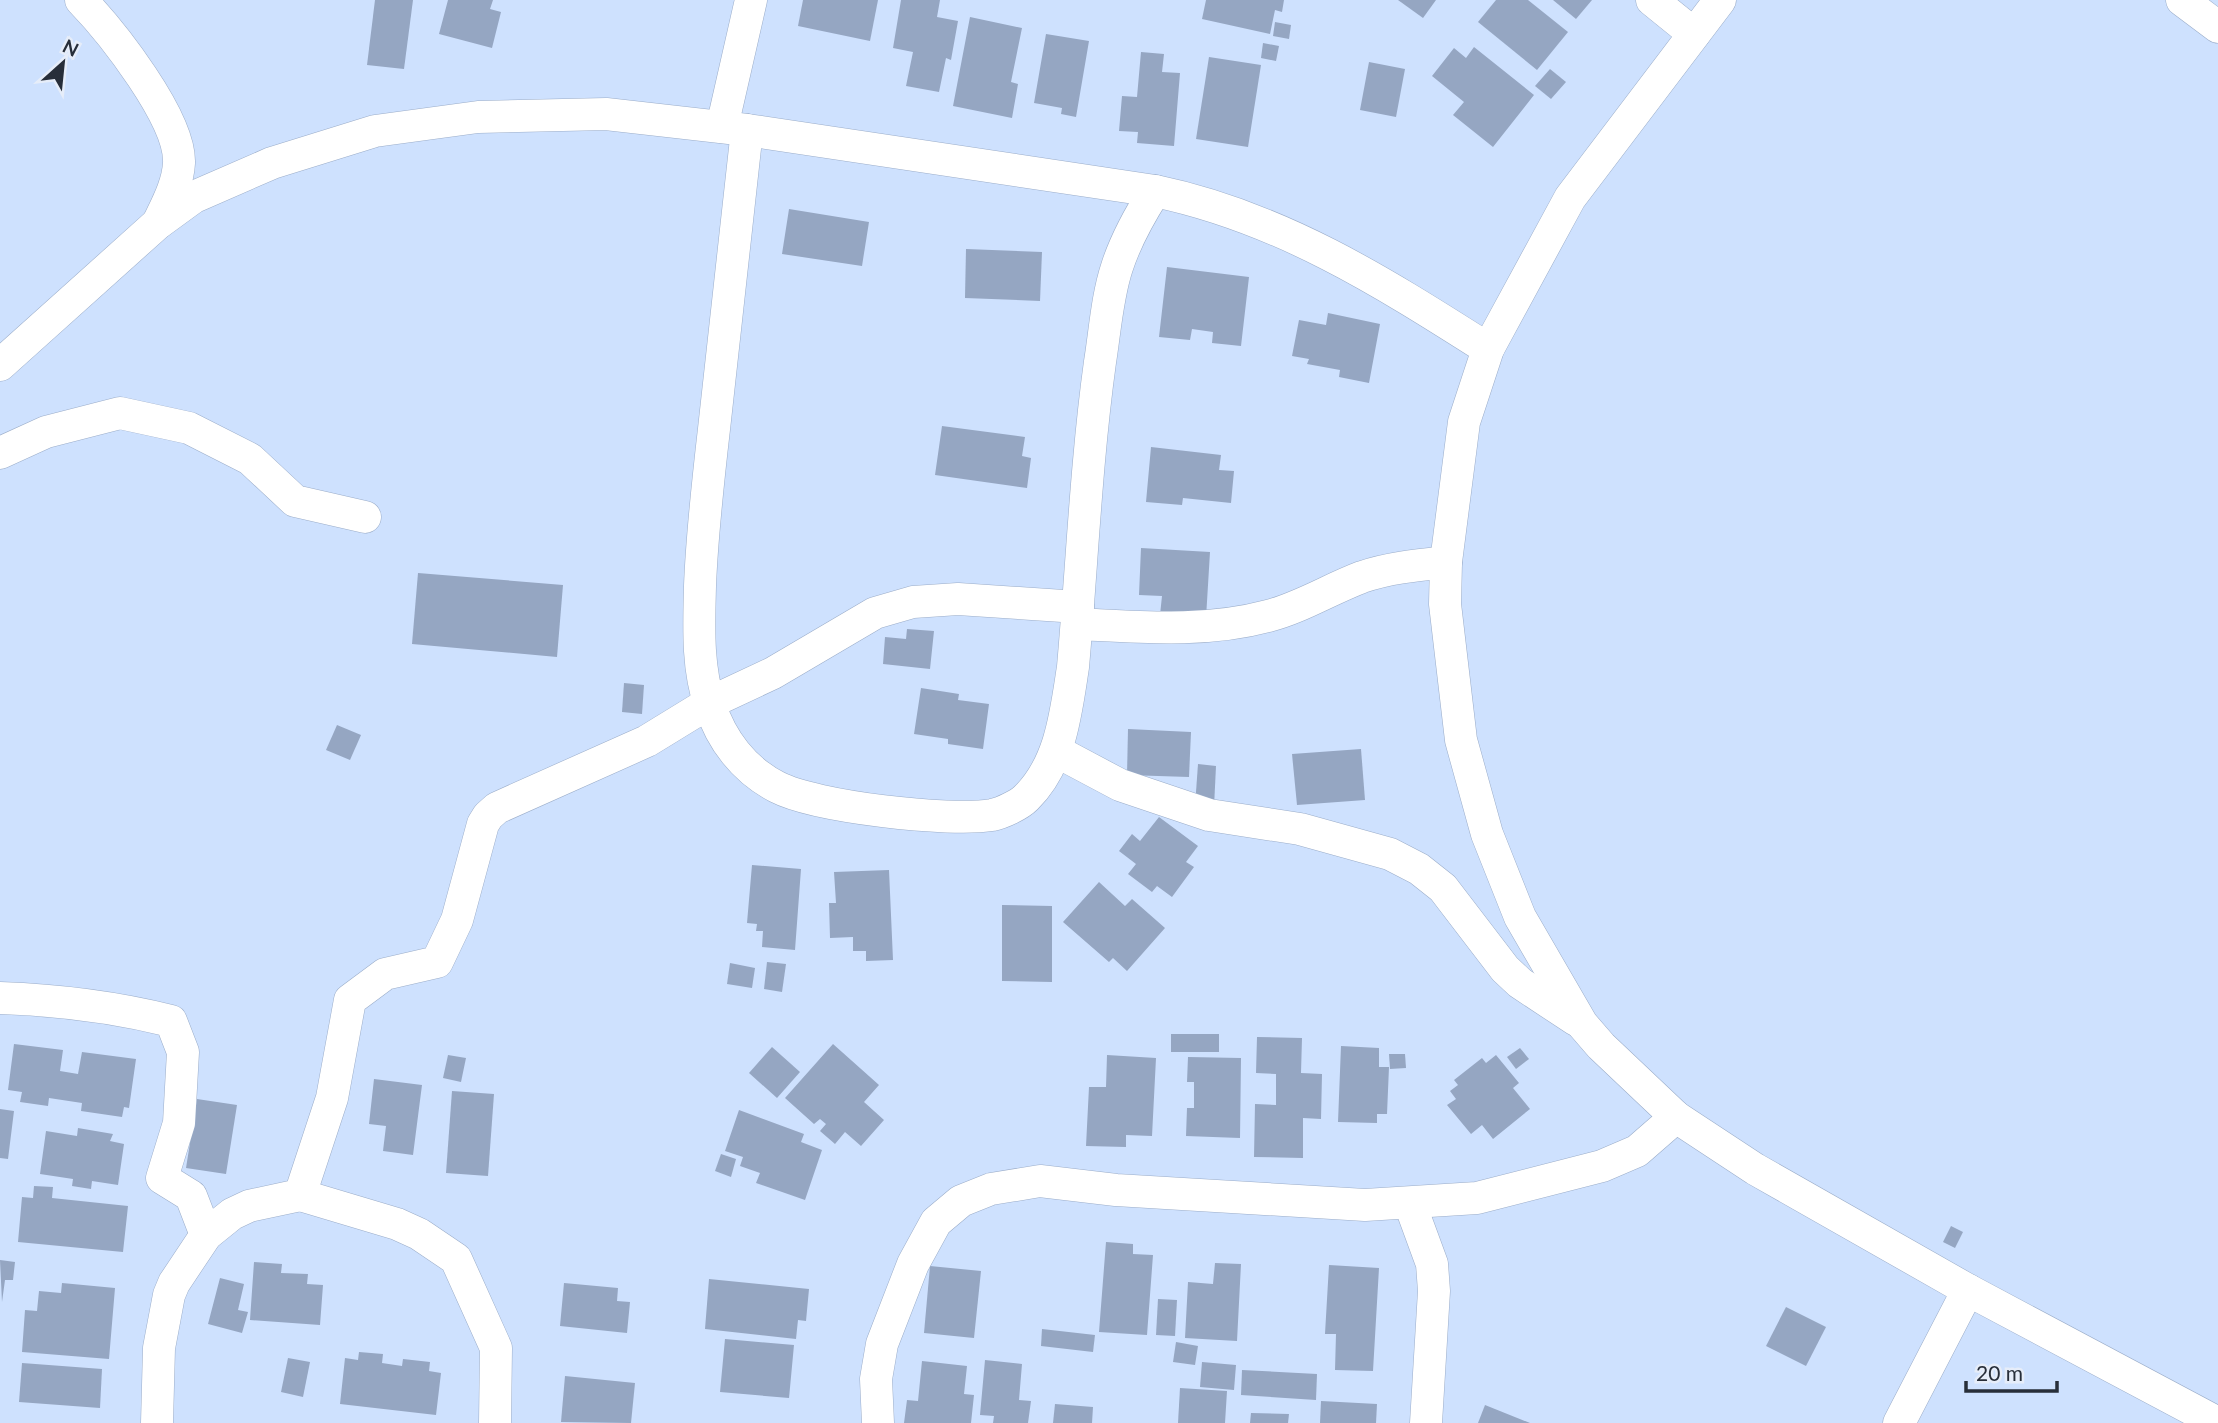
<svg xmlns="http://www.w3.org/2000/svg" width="2218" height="1423" font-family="Lato,sans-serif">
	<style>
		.building { fill: #95a6c2 }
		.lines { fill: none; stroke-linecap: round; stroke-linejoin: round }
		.minor-casing { stroke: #9badc9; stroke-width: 33 }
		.minor { stroke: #fff; stroke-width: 32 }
	</style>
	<rect width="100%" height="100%" fill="#cee1fe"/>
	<g class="building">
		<path d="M 375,0 L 413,0 L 404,69 L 367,65 Z"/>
		<path d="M 448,0 L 493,0 L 490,9 L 501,12 L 492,48 L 439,34 Z"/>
		<path d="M 803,0 L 878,0 L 870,41 L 798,26 Z"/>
		<path d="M 901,0 L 940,0 L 937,17 L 958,21 L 951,60 L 946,58 L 939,92 L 906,86 L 913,52 L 893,48 Z"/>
		<path d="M 1206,0 L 1284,0 L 1282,12 L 1275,10 L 1270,34 L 1202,19 Z"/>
		<path d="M 1398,0 L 1436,0 L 1423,18 Z"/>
		<path d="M 1496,0 L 1528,0 L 1568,32 L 1537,70 L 1478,22 Z"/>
		<path d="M 1553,0 L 1592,0 L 1576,19 Z"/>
		<path d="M 970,17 L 1022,28 L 1011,82 L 1018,84 L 1012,118 L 953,106 Z"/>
		<path d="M 1275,22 L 1291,25 L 1289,39 L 1273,36 Z"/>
		<path d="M 1046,34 L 1089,41 L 1076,117 L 1061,114 L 1062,108 L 1034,103 Z"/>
		<path d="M 1263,43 L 1279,46 L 1276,61 L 1261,58 Z"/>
		<path d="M 1474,47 L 1534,95 L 1493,147 L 1453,115 L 1464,102 L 1432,76 L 1454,48 L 1466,58 Z"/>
		<path d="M 1141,52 L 1164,54 L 1162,72 L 1180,73 L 1174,146 L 1137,143 L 1138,132 L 1119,131 L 1122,96 L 1137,97 Z"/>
		<path d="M 1209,57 L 1261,65 L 1248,147 L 1196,139 Z"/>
		<path d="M 1369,62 L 1405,69 L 1396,117 L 1360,110 Z"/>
		<path d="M 1550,69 L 1566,82 L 1551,99 L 1535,86 Z"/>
		<path d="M 789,209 L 869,222 L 862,266 L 782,254 Z"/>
		<path d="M 966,249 L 1042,252 L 1040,301 L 965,298 Z"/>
		<path d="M 1167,267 L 1249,277 L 1241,346 L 1212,343 L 1213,332 L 1192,329 L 1190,340 L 1159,337 Z"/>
		<path d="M 1328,313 L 1380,324 L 1369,383 L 1339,377 L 1340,370 L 1307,364 L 1309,359 L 1292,356 L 1299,320 L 1326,325 Z"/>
		<path d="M 942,426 L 1025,437 L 1022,456 L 1031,458 L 1027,488 L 935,475 Z"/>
		<path d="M 1151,447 L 1221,455 L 1219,470 L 1234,471 L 1231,503 L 1183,498 L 1182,505 L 1146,502 Z"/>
		<path d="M 1141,548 L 1210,552 L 1206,618 L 1160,615 L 1162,596 L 1139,595 Z"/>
		<path d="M 418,573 L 563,585 L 557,657 L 412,644 Z"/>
		<path d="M 907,629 L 934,631 L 930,669 L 883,664 L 885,637 L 906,639 Z"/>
		<path d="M 624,683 L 644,685 L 642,714 L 622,712 Z"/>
		<path d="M 921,688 L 959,694 L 958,700 L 989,704 L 983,749 L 948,744 L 948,739 L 914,734 Z"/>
		<path d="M 337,725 L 361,735 L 350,760 L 326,750 Z"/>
		<path d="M 1128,729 L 1191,732 L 1189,777 L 1127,775 Z"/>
		<path d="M 1361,749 L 1365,800 L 1297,805 L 1292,754 Z"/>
		<path d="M 1198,764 L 1216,766 L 1214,807 L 1195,806 Z"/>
		<path d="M 1159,817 L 1198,846 L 1186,862 L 1194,867 L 1172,897 L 1157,886 L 1152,892 L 1128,874 L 1136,864 L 1119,851 L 1132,834 L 1140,841 Z"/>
		<path d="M 752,865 L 801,869 L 795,950 L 762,947 L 763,931 L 756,931 L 757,924 L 747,923 Z"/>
		<path d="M 889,870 L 893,960 L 866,961 L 866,951 L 853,951 L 853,937 L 830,938 L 829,903 L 836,903 L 834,872 Z"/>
		<path d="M 1099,882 L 1125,906 L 1132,899 L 1165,928 L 1127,971 L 1113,958 L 1109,962 L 1063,922 Z"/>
		<path d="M 1002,905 L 1052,906 L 1052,982 L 1002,981 Z"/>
		<path d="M 767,962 L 786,964 L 782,992 L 764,989 Z"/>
		<path d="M 730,963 L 755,968 L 752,988 L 727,984 Z"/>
		<rect x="1171" y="1034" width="48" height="18"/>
		<path d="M 1257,1037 L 1302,1038 L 1301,1073 L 1322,1074 L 1321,1119 L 1303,1118 L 1303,1158 L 1254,1157 L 1255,1104 L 1276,1105 L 1276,1074 L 1256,1073 Z"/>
		<path d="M 14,1044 L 63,1050 L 60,1071 L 78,1074 L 82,1052 L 136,1059 L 129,1108 L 124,1107 L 122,1117 L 81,1111 L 82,1103 L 49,1098 L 48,1106 L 20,1102 L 22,1092 L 8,1090 Z"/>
		<path d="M 833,1044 L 879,1085 L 864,1102 L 884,1120 L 861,1146 L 845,1132 L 835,1144 L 820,1131 L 826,1124 L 820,1119 L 814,1124 L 785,1098 Z"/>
		<path d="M 1341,1046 L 1379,1048 L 1379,1067 L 1389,1067 L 1387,1114 L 1377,1114 L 1377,1123 L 1338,1122 Z"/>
		<path d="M 772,1047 L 800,1072 L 777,1098 L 749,1073 Z"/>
		<path d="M 1520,1048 L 1529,1059 L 1516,1069 L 1507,1057 Z"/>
		<path d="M 1389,1054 L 1405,1054 L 1406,1068 L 1390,1069 Z"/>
		<path d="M 448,1055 L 466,1058 L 461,1082 L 443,1078 Z"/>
		<path d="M 1107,1055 L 1156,1058 L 1152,1136 L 1126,1135 L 1126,1147 L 1086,1146 L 1089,1087 L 1106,1087 Z"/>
		<path d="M 1496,1055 L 1519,1083 L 1513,1088 L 1530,1109 L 1493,1139 L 1482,1125 L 1471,1134 L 1447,1105 L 1456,1099 L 1450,1091 L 1458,1085 L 1454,1080 L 1482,1058 L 1486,1063 Z"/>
		<path d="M 1188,1057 L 1241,1058 L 1240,1138 L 1186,1136 L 1187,1108 L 1194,1108 L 1194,1082 L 1187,1082 Z"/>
		<path d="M 374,1079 L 422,1085 L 413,1155 L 383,1151 L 386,1126 L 369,1124 Z"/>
		<path d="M 452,1091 L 494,1094 L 488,1176 L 446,1173 Z"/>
		<path d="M 197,1099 L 237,1105 L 226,1174 L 186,1168 Z"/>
		<path d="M 0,1109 L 14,1111 L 8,1159 L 0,1158 Z"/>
		<path d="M 739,1110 L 804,1134 L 801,1142 L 822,1150 L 805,1200 L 756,1183 L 760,1173 L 740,1166 L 743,1157 L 725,1151 Z"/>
		<path d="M 78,1128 L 113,1134 L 110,1141 L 124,1144 L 118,1185 L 92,1181 L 91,1189 L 72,1186 L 73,1179 L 40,1174 L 46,1131 L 77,1136 Z"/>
		<path d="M 721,1154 L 736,1159 L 731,1177 L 715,1171 Z"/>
		<path d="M 34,1186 L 53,1187 L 52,1198 L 128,1206 L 123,1252 L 18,1242 L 22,1197 L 33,1198 Z"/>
		<path d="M 1951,1226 L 1963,1232 L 1955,1248 L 1943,1242 Z"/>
		<path d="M 1106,1242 L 1133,1244 L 1133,1254 L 1153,1255 L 1147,1335 L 1099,1332 Z"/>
		<path d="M 0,1260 L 15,1262 L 13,1280 L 5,1280 L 2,1302 Z"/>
		<path d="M 254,1262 L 282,1264 L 281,1273 L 308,1274 L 307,1284 L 323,1285 L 320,1325 L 250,1320 Z"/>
		<path d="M 1215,1263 L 1241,1264 L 1237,1341 L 1185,1338 L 1188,1282 L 1213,1284 Z"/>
		<path d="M 1329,1265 L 1379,1268 L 1373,1371 L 1335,1370 L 1336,1334 L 1325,1334 Z"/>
		<path d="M 930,1266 L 981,1271 L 974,1338 L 924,1333 Z"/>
		<path d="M 220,1278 L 244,1284 L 238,1310 L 248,1312 L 242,1333 L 208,1324 Z"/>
		<path d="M 709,1279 L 809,1289 L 806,1321 L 798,1320 L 796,1339 L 705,1329 Z"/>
		<path d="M 62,1283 L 115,1288 L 109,1359 L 22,1352 L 25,1310 L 37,1311 L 39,1291 L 61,1293 Z"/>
		<path d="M 564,1283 L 618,1288 L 617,1301 L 630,1302 L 627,1333 L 560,1326 Z"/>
		<path d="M 1158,1299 L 1177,1300 L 1175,1336 L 1156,1335 Z"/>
		<path d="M 1786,1307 L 1826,1327 L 1806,1366 L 1766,1346 Z"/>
		<path d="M 1042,1329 L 1095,1335 L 1093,1352 L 1041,1346 Z"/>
		<path d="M 725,1339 L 794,1345 L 789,1398 L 720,1392 Z"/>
		<path d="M 1176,1342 L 1198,1346 L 1195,1365 L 1173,1362 Z"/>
		<path d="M 359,1352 L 383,1354 L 382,1363 L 402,1366 L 403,1359 L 430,1362 L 429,1371 L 441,1373 L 436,1415 L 340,1404 L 345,1358 L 358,1360 Z"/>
		<path d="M 288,1358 L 310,1362 L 303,1397 L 281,1392 Z"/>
		<path d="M 985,1360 L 1022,1364 L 1019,1400 L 1031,1401 L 1028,1423 L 993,1423 L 994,1416 L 980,1415 Z"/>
		<path d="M 922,1361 L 967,1366 L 964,1394 L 974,1395 L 971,1423 L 904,1423 L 907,1400 L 918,1401 Z"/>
		<path d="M 1202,1362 L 1236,1365 L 1234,1390 L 1200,1387 Z"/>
		<path d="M 22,1363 L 102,1369 L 100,1408 L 19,1402 Z"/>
		<path d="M 1242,1370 L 1317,1374 L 1316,1400 L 1241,1395 Z"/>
		<path d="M 565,1376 L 635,1383 L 631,1423 L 561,1422 Z"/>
		<path d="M 1180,1388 L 1227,1391 L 1225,1423 L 1178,1423 Z"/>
		<path d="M 1321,1401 L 1377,1404 L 1376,1423 L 1320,1423 Z"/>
		<path d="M 1055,1404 L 1093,1407 L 1092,1423 L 1053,1423 Z"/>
		<path d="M 1485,1405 L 1530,1423 L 1478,1423 Z"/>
		<path d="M 1251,1413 L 1289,1414 L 1288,1423 L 1250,1423 Z"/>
	</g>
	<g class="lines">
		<g class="minor-casing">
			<g id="minor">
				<path d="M 81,0 C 111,31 181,119 179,163 C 178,184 167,204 158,223"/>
				<path d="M 1652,0 L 1694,34"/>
				<path d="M 1720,0 L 1570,198 L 1488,349 L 1464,422 L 1446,562 L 1445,604 L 1461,740 L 1487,834 L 1520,917 L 1582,1024 L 1601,1046 L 1676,1117 L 1755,1169 L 1968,1290 L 2218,1423"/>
				<path d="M 2182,0 L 2218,27"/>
				<path d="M 722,127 L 751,0"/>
				<path d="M 747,130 C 736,230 725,329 714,429 C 708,481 702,533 700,586 C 699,626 697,668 710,705 C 721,740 744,770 777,787 C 816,807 949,822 992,815 C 1002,813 1019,805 1026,798 C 1061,764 1066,712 1073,667 C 1082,565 1086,463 1100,362 C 1105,331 1107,297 1117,267 C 1126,239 1139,216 1155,191"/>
				<path d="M 0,365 L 157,224 L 194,197 L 272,163 L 375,131 L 478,117 L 606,114 L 747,130 L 1155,191 C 1280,217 1381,281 1488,349"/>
				<path d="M 0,453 L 46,432 L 120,413 L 189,428 L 250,459 L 295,501 L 365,517"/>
				<path d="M 1077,624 C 1141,627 1205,633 1268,616 C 1300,608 1330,589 1362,577 C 1388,568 1418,565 1446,562"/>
				<path d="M 1056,751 L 1120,785 L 1209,815 L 1300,829 L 1390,854 L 1419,869 L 1443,888 L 1505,969 L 1520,983 L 1576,1020"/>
				<path d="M 0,998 C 58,1000 115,1007 171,1021 L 183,1052 L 179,1123 L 162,1178 L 191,1196 L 206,1235"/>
				<path d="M 300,1195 L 397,1224 L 419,1234 L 456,1259 L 496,1348 L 495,1423"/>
				<path d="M 1410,1204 L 1432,1264 L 1434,1291 L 1426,1423"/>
				<path d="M 157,1423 L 159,1348 L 169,1295 L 174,1283 L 206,1235 L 232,1214 L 249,1206 L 300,1195 L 332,1098 L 350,1000 L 385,974 L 437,962 L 457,920 L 483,824 L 488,816 L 497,808 L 647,741 L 709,703 L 773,673 L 875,613 L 913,602 L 958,599 L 1078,607"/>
				<path d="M 878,1423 L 876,1379 L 882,1344 L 913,1264 L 936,1222 L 961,1201 L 991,1189 L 1040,1181 L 1116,1190 L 1365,1205 L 1477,1198 L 1602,1166 L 1637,1151 L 1676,1117"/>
				<path d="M 1899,1423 L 1968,1290"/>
			</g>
		</g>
		<use href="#minor" class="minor"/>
	</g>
	<g transform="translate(63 63) rotate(27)" stroke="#e6edf9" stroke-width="5" paint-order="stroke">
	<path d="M0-5L12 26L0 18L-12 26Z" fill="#272e39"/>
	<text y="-10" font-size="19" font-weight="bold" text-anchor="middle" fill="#272e39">N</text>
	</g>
	<path d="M1966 1381v10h91v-10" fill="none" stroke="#272e39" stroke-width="3.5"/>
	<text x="1976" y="1381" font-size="21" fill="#272e39" stroke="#e6edf9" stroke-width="5" paint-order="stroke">20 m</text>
</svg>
